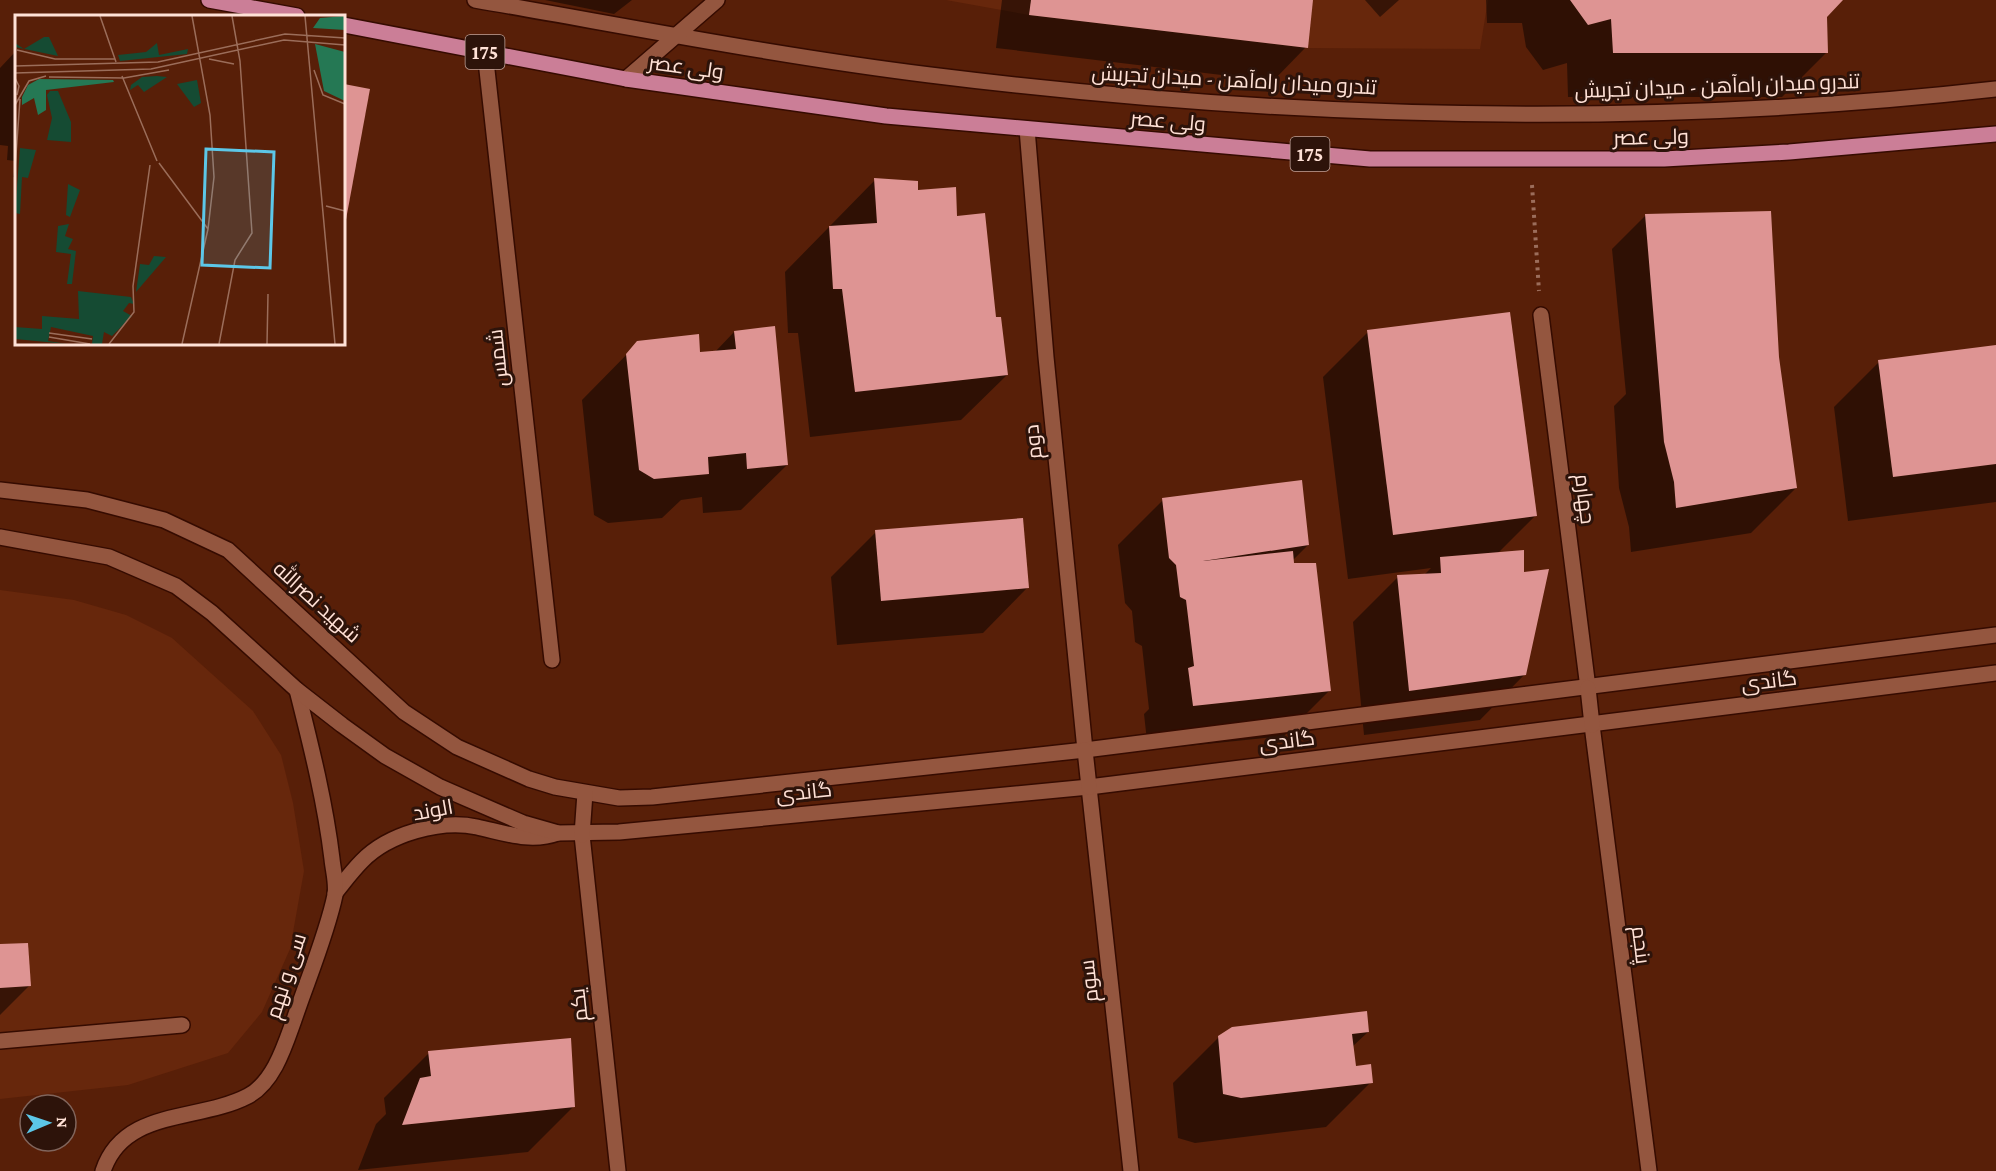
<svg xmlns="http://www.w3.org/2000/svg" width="1996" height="1171" font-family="'Crimson Pro',Cairo,serif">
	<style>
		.built { fill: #67270c }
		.shadow { fill: #0007 }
		.building { fill: #de9493 }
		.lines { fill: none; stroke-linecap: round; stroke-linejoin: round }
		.lane-casing { stroke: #350b00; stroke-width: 18 }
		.street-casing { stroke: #350b00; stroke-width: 18 }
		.secondary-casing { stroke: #350b00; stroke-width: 18 }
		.primary-casing { stroke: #350b00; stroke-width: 18 }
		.path { stroke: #9b6d5b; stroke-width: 4; stroke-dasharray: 3 4.5; stroke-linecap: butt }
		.lane { stroke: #94563f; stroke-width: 15 }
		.street { stroke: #94563f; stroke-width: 15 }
		.secondary { stroke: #94563f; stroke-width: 15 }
		.primary { stroke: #cb7e97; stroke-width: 15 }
		.labels { text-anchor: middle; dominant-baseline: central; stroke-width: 6; stroke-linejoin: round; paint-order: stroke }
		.shield { fill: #2d130a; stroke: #c0a399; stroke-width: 1.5 }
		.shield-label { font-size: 20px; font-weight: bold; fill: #ffe1d6 }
		.street-label { font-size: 21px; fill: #ffe1d6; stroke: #2d130a }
		.inset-road { fill: none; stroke: #9b6d5a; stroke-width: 1.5 }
		.view { fill: #5cc7e8; fill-opacity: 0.15; stroke: #5cc7e8; stroke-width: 3 }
		.inset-edge { fill: none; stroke: #ffe1d6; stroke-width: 3 }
	</style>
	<rect width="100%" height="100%" fill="#581f08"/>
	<g class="built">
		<path d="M 946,0 L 1488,0 L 1480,49 L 1308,48 L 1029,15 Z"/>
		<path d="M 0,590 L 74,600 L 126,615 L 172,638 L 253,711 L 281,755 L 293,803 L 304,871 L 290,949 L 262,1012 L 228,1053 L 128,1085 L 0,1099 Z"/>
	</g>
	<g class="shadow">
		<path d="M 545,0 L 632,0 L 614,14 Z"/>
		<path d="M 1002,0 L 1312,0 L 1306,47 L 1273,81 L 996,48 Z"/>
		<path d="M 1365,0 L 1399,0 L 1380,17 Z"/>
		<path d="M 1486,0 L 1841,0 L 1825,16 L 1827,52 L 1782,97 L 1568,97 L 1567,63 L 1543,70 L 1526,47 L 1522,23 L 1487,23 Z"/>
		<path d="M 16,51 L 16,178 L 13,177 L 16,161 L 7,160 L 8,146 L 0,145 L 0,68 Z"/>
		<path d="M 344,86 L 368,91 L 344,223 Z"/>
		<path d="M 875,180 L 916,191 L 956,218 L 995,319 L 1007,375 L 961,420 L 810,437 L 798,333 L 788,333 L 785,272 Z"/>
		<path d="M 1646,215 L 1777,358 L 1796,488 L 1751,533 L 1631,552 L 1629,527 L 1619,488 L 1614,406 L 1626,394 L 1612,249 Z"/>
		<path d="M 734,332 L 787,465 L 741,510 L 703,513 L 702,497 L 681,500 L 662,518 L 608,523 L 594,515 L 582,400 L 638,343 L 698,354 L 715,352 Z"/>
		<path d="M 1368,332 L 1536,515 L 1498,553 L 1525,674 L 1480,720 L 1364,735 L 1353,622 L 1398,577 L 1424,575 L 1431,568 L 1348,579 L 1323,377 Z"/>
		<path d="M 1996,346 L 1996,502 L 1848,521 L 1834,407 L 1879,362 Z"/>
		<path d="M 1163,500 L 1308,545 L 1293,560 L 1293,564 L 1329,691 L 1284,736 L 1148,750 L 1144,714 L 1149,709 L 1142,646 L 1135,642 L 1132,611 L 1125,603 L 1118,545 Z"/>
		<path d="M 876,532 L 1028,587 L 983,633 L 837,645 L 831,577 Z"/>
		<path d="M 0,945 L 29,986 L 0,1015 Z"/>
		<path d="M 1368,1032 L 1352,1047 L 1355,1068 L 1371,1082 L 1326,1127 L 1195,1143 L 1178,1138 L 1173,1083 L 1219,1037 Z"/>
		<path d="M 429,1053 L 573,1107 L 528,1152 L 358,1170 L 376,1124 L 386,1114 L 384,1098 Z"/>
	</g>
	<g class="building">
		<path d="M 1031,0 L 1313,0 L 1308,48 L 1029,15 Z"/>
		<path d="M 1570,0 L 1843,0 L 1827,17 L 1828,53 L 1613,53 L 1611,19 L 1588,25 Z"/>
		<path d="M 344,84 L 370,89 L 345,225 L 344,225 Z"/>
		<path d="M 874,178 L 918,181 L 918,190 L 956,187 L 957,216 L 985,213 L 996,317 L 1001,317 L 1008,375 L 855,392 L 842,289 L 833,289 L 829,226 L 877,223 Z"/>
		<path d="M 1771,211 L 1779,357 L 1797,488 L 1676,508 L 1674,482 L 1664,442 L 1645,214 Z"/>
		<path d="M 1510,312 L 1537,516 L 1393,535 L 1367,330 Z"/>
		<path d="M 775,326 L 788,465 L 747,469 L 746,453 L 708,457 L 709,474 L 654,479 L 639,470 L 626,354 L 637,341 L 699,334 L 700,352 L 736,349 L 734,331 Z"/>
		<path d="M 1996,345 L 1996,464 L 1893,477 L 1878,360 Z"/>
		<path d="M 1302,480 L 1309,545 L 1203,561 L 1293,551 L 1294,563 L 1316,563 L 1331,691 L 1193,706 L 1188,668 L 1194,666 L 1186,600 L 1180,597 L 1176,565 L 1169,558 L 1162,498 Z"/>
		<path d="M 1023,518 L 1029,588 L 881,601 L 875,530 Z"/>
		<path d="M 1524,550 L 1524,572 L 1549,569 L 1526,675 L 1409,691 L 1397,575 L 1441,573 L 1440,557 Z"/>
		<path d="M 28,943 L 31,986 L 0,988 L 0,944 Z"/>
		<path d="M 1367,1011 L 1369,1032 L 1352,1034 L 1356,1066 L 1371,1064 L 1373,1083 L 1241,1098 L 1223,1094 L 1218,1036 L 1232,1027 Z"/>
		<path d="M 571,1038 L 575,1107 L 402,1125 L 420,1078 L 431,1076 L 428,1051 Z"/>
	</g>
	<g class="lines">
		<g class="lane-casing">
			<g id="lane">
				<path d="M 475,0 C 626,26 777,56 930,75 C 1282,119 1643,129 1996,89"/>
				<path d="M 0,1041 L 182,1025"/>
			</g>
		</g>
		<g class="street-casing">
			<g id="street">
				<path d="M 485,52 L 552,660"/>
				<path d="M 1027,129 L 1046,357 L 1085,750"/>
				<path d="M 1541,315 L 1588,688"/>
				<path d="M 1592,725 L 1649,1171"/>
				<path d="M 1089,787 L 1131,1171"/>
				<path d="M 582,835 L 618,1171"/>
				<path d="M 335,893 C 344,882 352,871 362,861 C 388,834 441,819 477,827 C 505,833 530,843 558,833"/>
				<path d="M 103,1171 C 124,1108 198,1122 248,1096 C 274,1082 285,1045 294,1020 C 307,981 327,934 335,895 C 337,884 333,870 332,859 C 325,801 311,746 297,690"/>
			</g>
		</g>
		<g class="secondary-casing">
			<g id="secondary">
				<path d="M 626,79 L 717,0"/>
				<path d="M 0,490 L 87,500 L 164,520 L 228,550 L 404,712 L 457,747 L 529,779 L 555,787 L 619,798 L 652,797 L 1085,750 L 1996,635"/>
				<path d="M 0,537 L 109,557 L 176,586 L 212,613 L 297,690 L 342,725 L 385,756 L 440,787 L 523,823 L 558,833 L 619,832 L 1089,787 L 1996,673"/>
				<path d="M 1588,688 L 1592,725"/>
				<path d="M 1085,750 L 1089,787"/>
				<path d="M 582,835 L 585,793"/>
			</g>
		</g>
		<g class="primary-casing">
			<g id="primary">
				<path d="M 209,0 L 297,16"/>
				<path d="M 344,25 L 626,79 L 886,116 L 1370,159 L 1664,159 L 1789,152 L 1996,134"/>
			</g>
		</g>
		<path class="path" d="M 1532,185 L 1539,291"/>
		<use href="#lane" class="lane"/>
		<use href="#street" class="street"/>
		<use href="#secondary" class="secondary"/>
		<use href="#primary" class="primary"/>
	</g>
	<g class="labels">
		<g class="shield">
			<rect x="465.5" y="35" width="39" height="34" rx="4.5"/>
			<rect x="1290.5" y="137" width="39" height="34" rx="4.5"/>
		</g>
		<g class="shield-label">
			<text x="485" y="52">175</text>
			<text x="1310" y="154">175</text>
		</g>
		<g class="street-label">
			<text transform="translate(686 67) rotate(8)">ولی عصر</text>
			<text transform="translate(1234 80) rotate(3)">تندرو میدان راه‌آهن - میدان تجریش</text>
			<text transform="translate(1717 86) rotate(-2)">تندرو میدان راه‌آهن - میدان تجریش</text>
			<text transform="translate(1168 121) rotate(5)">ولی عصر</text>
			<text transform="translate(1651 137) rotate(-1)">ولی عصر</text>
			<text transform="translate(498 358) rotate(-96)">شمس</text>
			<text transform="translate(1033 442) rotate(-96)">دوم</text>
			<text transform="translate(1585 499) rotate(83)">چهارم</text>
			<text transform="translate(317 602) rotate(42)">شهید نصرالله</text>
			<text transform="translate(1769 681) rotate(-7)">گاندی</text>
			<text transform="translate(1287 741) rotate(-7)">گاندی</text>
			<text transform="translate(804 792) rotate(-6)">گاندی</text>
			<text transform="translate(433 810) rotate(-10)">الوند</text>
			<text transform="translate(1641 945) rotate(83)">پنجم</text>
			<text transform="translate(286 976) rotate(-72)">سی و نهم</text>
			<text transform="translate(1089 981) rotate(-96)">سوم</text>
			<text transform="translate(579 1005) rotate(-96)">یکم</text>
		</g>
	</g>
	<g transform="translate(15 15)">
		<rect width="330" height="330" fill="#581f08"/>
		<path d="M 29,22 L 34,22 L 43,41 L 0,32 L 0,28 L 9,34 ZM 142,28 L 144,40 L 173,34 L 172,39 L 105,46 L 103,40 L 131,37 ZM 127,62 L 142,61 L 152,62 L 129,77 L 123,70 L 115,75 L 116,70 ZM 182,65 L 186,88 L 179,92 L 162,69 ZM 35,76 L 43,76 L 56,107 L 56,127 L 32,125 L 37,103 L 32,80 ZM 5,133 L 21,135 L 13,163 L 7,162 L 5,199 L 0,198 ZM 53,169 L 65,175 L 55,202 L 51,200 ZM 54,209 L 50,221 L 58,224 L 53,234 L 61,236 L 57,269 L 52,269 L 56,239 L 41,237 L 43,211 ZM 139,241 L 151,242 L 121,277 L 125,249 L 134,250 ZM 63,276 L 116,282 L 119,289 L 114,288 L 108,296 L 117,301 L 97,321 L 89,317 L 87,329 L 77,329 L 78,321 L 36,312 L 33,326 L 52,329 L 0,324 L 0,312 L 27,314 L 27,301 L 64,304 Z" fill="#154b33"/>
		<path d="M 330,1 L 330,15 L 298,13 L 305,3 ZM 300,29 L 330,37 L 330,86 L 309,76 ZM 24,64 L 98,65 L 99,67 L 31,75 L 31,95 L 23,100 L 19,83 L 7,90 L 7,82 L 13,70 Z" fill="#257854"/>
		<path class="inset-road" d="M 85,1 L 101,47M 290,1 L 320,329M 2,35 L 40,44 L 100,44M 194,44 L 219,49M 0,51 L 143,47 L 270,19 L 330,23M 299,55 L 308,80 L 330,89M 0,58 L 136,54 L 269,25 L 330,30M 107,61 L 142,146M 34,62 L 109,63 L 154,55M 0,63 L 4,71 L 2,80M 0,90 L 14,66 L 31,61M 144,148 L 193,214M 0,154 L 5,84M 311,191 L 330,196M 34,318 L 77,324M 34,322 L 75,329M 94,329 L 119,297 L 118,271 L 135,150M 167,329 L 193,214 L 199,162 L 195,100 L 177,1M 204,329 L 220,245 L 237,218 L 225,46 L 217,1M 252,329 L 253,279"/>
		<path class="view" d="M 191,134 L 259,137 L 255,253 L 187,250 Z"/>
		<rect width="330" height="330" class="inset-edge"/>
	</g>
	<g transform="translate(48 1123) rotate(88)"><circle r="28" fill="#2d130a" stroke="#81655c" stroke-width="1.5"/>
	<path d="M0-4.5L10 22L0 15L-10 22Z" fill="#5cc7e8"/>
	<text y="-9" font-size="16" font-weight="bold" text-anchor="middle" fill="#ffe1d6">N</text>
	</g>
</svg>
